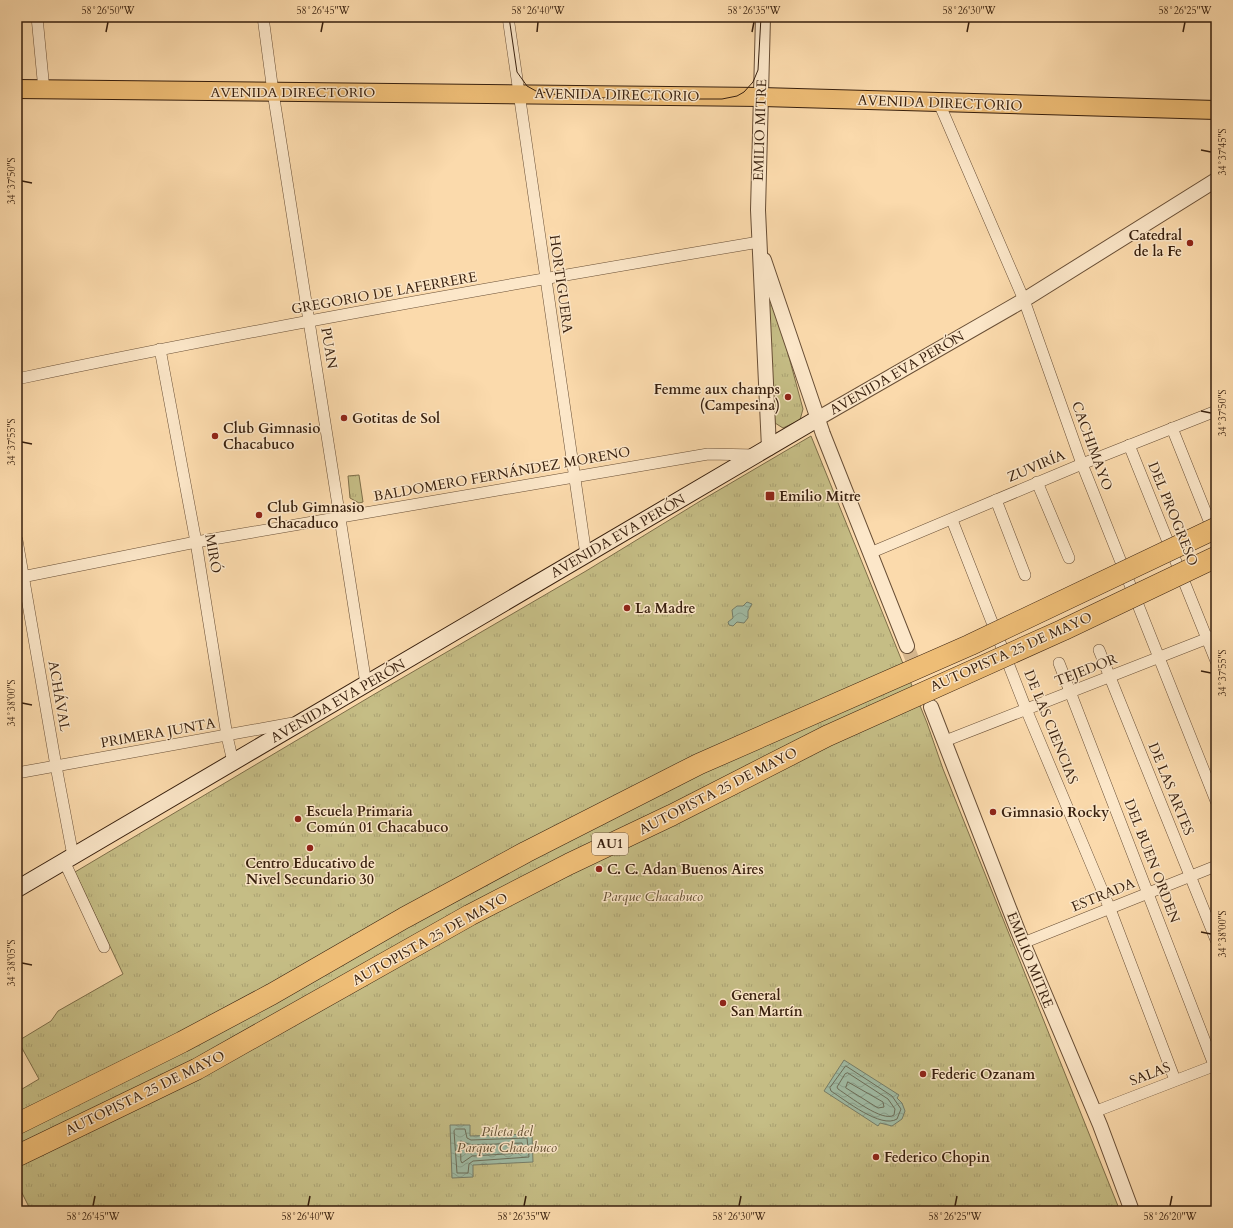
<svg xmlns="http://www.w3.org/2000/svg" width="1233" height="1228" font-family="Cardo,serif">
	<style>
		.park { fill: url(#park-tufts); stroke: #7e6e49 }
		.water { fill: url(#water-waves); stroke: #767d68 }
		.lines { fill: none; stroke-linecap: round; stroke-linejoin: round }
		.shore { stroke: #6c6d58; stroke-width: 1 }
		.tertiary-tunnel { stroke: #d4b58c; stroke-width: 14; stroke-dasharray: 14 7; stroke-linecap: butt }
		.minor-casing { stroke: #684e35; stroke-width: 12 }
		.tertiary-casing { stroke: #684e35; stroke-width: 16 }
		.secondary-casing { stroke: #371f0d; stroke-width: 18 }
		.primary-casing { stroke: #371f0d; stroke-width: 20 }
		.minor { stroke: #fce7c9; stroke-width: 11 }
		.tertiary { stroke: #fce7c9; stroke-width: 14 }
		.secondary { stroke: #fce7c9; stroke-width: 16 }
		.primary { stroke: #eebd76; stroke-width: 18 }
		.tram { stroke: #371f0d; stroke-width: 1 }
		.motorway-bridge-casing { stroke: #371f0d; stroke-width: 22; stroke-linecap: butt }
		.motorway-bridge { stroke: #eebd76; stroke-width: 21 }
		.ticks { fill: none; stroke: #371f0d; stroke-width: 1.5 }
		.poi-dot { fill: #8f2418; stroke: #fce7c9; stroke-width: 1.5 }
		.labels { text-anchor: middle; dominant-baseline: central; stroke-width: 3; stroke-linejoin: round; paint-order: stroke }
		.shield { fill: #fce7c9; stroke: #725b45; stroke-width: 1 }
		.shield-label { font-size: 13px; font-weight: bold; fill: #371f0d }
		.street-label { font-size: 14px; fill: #371f0d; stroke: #fce7c9 }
		.poi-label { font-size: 14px; font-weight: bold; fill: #371f0d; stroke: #fce7c9; text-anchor: start }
		.park-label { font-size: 14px; font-style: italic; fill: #624e31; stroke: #fce7c9 }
		.neatline { fill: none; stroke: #371f0d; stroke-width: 1.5 }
		.ticks-label { font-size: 10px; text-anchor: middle; fill: #371f0d }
	</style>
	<defs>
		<pattern id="park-tufts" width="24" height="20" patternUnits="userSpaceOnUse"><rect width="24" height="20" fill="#c5bd85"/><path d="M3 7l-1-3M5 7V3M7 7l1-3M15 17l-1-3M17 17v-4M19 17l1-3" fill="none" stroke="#aaa272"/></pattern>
		<pattern id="water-waves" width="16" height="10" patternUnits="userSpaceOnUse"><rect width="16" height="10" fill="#a0bba4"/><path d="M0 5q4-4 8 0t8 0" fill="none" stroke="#8aa08c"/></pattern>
	</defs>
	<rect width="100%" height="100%" fill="#fbdaac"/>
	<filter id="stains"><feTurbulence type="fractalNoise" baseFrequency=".005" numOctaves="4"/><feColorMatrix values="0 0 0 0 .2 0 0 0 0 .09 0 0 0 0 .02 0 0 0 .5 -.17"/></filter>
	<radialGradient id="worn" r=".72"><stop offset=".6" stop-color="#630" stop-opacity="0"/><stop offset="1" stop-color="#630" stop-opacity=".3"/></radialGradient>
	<g class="park">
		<path d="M 763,261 L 803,409 L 800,420 L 783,428 L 775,423 Z"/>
		<path d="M 811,436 L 927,723 L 943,769 L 1120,1211 L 31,1211 L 17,1183 L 17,1092 L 39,1079 L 18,1041 L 51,1021 L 58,1011 L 123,974 L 75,872 L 373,695 L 586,571 L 702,500 Z"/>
		<path d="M 359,475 L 363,502 L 359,503 L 350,498 L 348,476 Z"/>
	</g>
	<g class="water">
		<path d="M 747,602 L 752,604 L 748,611 L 748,618 L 744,623 L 737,622 L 733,626 L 729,625 L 728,622 L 733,618 L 732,610 L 737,606 L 743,606 Z"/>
		<path d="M 844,1060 L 899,1095 L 897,1098 L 902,1103 L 905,1111 L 902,1119 L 892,1126 L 880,1123 L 878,1126 L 824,1091 Z"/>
		<path d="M 450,1125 L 470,1125 L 470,1136 L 532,1134 L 533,1162 L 473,1165 L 473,1177 L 452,1178 Z"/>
	</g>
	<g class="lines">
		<g class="shore">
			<path d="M 846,1066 L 892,1096 L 901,1109 L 897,1119 C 881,1129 845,1100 831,1091 L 830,1088 Z"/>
			<path d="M 848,1073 L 888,1099 L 895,1109 L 894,1115 C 883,1123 849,1096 838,1089 L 837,1087 L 845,1074 Z"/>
			<path d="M 848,1082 L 883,1102 L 884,1107 L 878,1108 L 846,1088 Z"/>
			<path d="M 456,1129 L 465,1129 L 467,1138 L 471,1140 L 527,1138 L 529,1157 L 473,1161 L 469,1164 L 468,1173 L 457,1173 L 454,1131 Z"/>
			<path d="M 461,1141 L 471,1145 L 522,1143 L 524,1152 L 522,1153 L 472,1156 L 462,1163 L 461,1161 Z"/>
		</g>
		<path class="tertiary-tunnel" d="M 907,646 L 928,699"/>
		<g class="minor-casing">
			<g id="minor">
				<path d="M 37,17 L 44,90"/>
				<path d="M 263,17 L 273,92 L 366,684"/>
				<path d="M 508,17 L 586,555"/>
				<path d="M 939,103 L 1024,300 L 1082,464 L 1216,801"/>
				<path d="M 160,349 L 196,542 L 227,736 L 233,762"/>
				<path d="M 17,379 C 263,327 511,284 759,242"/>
				<path d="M 1172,428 L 1214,533"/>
				<path d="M 1129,445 L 1216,661"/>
				<path d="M 1037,482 L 1069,558"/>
				<path d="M 996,500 L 1025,575"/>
				<path d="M 952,520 L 1026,709 L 1110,909 L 1175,1080"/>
				<path d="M 17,540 L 56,766 L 73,856"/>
				<path d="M 870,553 L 1082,464 L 1216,411"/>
				<path d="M 17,578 L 196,542 L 708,454 L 756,455"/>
				<path d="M 1099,650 L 1216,940"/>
				<path d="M 1059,663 L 1216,1070"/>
				<path d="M 945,741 L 1216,635"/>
				<path d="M 17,773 L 293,723"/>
				<path d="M 64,861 L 104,947"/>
				<path d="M 1023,943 L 1216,866"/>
				<path d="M 1094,1112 L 1216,1065"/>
			</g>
		</g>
		<g class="tertiary-casing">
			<g id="tertiary">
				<path d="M 763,17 L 758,210 L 769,448"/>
				<path d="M 764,260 L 823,434 L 907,646"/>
				<path d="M 817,419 L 1024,300 L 1216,180"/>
				<path d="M 931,707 L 1018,931 L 1100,1125 L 1132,1211"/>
			</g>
		</g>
		<g class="secondary-casing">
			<path id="secondary" d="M 17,889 L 817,419"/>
		</g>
		<g class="primary-casing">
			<path id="primary" d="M 17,89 L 761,97 L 1216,110"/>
		</g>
		<use href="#minor" class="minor"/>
		<use href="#tertiary" class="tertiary"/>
		<use href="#secondary" class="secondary"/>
		<use href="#primary" class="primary"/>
		<path class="tram" d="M 509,17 L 517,72 L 527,86 L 536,91 L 570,97 L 649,99 L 722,99 L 737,96 L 744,92 L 753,82 L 758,70 L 761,17"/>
		<g class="motorway-bridge-casing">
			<g id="motorway-bridge">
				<path d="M 17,1124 L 182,1042 L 272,994 L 404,918 L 526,852 L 699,764 L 970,645 L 1216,528"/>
				<path d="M 17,1156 L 197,1069 L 470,915 L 569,864 L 672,815 L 827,736 L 1063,630 L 1216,557"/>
			</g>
		</g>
		<use href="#motorway-bridge" class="motorway-bridge"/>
	</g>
	<path class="ticks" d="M 106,32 L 108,22M 321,32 L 323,22M 537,32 L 538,22M 752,32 L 754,22M 967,32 L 969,22M 1183,32 L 1185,22M 1201,150 L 1211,152M 22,181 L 32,183M 1201,411 L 1211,413M 22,442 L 32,444M 1201,671 L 1211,673M 22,703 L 32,705M 1201,932 L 1211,934M 22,963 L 32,965M 93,1206 L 95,1196M 308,1206 L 310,1196M 524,1206 L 526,1196M 739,1206 L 741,1196M 955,1206 L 957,1196M 1170,1206 L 1172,1196"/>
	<g class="poi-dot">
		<circle cx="1190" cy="243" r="4"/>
		<circle cx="788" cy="397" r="4"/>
		<circle cx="344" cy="418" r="4"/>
		<circle cx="215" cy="436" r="4"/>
		<rect x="765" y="491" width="10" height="10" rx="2"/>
		<circle cx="259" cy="515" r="4"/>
		<circle cx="627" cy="608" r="4"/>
		<circle cx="993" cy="812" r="4"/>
		<circle cx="298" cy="819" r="4"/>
		<circle cx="310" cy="848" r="4"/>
		<circle cx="599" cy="869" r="4"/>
		<circle cx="723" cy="1003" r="4"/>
		<circle cx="923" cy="1074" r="4"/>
		<circle cx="876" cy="1157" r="4"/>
	</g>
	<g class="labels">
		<rect class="shield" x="592" y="833" width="36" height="22" rx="3"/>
		<g class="shield-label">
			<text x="610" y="844">AU1</text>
		</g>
		<g class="street-label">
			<text x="293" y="92">AVENIDA DIRECTORIO</text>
			<text transform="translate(617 95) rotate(1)">AVENIDA DIRECTORIO</text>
			<text transform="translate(940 103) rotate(2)">AVENIDA DIRECTORIO</text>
			<text transform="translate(760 130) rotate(-88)">EMILIO MITRE</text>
			<text transform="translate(561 284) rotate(82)">HORTIGUERA</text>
			<text transform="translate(384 293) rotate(-10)">GREGORIO DE LAFERRERE</text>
			<text transform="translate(329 348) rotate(81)">PUAN</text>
			<text transform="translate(897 373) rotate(-30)">AVENIDA EVA PERÓN</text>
			<text transform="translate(1092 446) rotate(70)">CACHIMAYO</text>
			<text transform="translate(1036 466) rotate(-23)">ZUVIRÍA</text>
			<text transform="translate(502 474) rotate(-10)">BALDOMERO FERNÁNDEZ MORENO</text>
			<text transform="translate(1173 514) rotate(68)">DEL PROGRESO</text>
			<text transform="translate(618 536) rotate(-30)">AVENIDA EVA PERÓN</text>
			<text transform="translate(213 553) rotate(80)">MIRÓ</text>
			<text transform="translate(1011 652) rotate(-24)">AUTOPISTA 25 DE MAYO</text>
			<text transform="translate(1086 670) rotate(-21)">TEJEDOR</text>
			<text transform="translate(59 696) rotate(80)">ACHÁVAL</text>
			<text transform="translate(338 701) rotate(-30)">AVENIDA EVA PERÓN</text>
			<text transform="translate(1051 727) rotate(68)">DE LAS CIENCIAS</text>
			<text transform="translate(158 733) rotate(-10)">PRIMERA JUNTA</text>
			<text transform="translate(1171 789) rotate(68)">DE LAS ARTES</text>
			<text transform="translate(718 791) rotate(-27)">AUTOPISTA 25 DE MAYO</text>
			<text transform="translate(1152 861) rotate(69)">DEL BUEN ORDEN</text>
			<text transform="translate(1103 895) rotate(-22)">ESTRADA</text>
			<text transform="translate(430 939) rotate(-29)">AUTOPISTA 25 DE MAYO</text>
			<text transform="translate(1030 960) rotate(68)">EMILIO MITRE</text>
			<text transform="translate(1150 1074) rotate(-21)">SALAS</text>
			<text transform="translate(145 1093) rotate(-26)">AUTOPISTA 25 DE MAYO</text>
		</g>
		<g class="poi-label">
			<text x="1182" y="235" text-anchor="end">Catedral<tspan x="1182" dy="16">de la Fe</tspan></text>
			<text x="780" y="389" text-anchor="end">Femme aux champs<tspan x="780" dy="16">(Campesina)</tspan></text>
			<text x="352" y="418">Gotitas de Sol</text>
			<text x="223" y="428">Club Gimnasio<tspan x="223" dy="16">Chacabuco</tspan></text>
			<text x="779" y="496">Emilio Mitre</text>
			<text x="267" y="507">Club Gimnasio<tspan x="267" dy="16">Chacaduco</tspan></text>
			<text x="635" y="608">La Madre</text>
			<text x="306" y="811">Escuela Primaria<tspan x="306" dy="16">Común 01 Chacabuco</tspan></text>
			<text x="1001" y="812">Gimnasio Rocky</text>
			<text x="310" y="863" text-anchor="middle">Centro Educativo de<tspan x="310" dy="16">Nivel Secundario 30</tspan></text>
			<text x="607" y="869">C. C. Adan Buenos Aires</text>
			<text x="731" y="995">General<tspan x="731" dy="16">San Martín</tspan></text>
			<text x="931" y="1074">Federic Ozanam</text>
			<text x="884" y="1157">Federico Chopin</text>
		</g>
		<g class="park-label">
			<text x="653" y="896">Parque Chacabuco</text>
			<text x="507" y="1131">Pileta del<tspan x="507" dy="16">Parque Chacabuco</tspan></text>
		</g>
	</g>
	<rect width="1233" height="1228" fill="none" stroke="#fbdaac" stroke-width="44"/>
	<rect x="22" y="22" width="1189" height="1184" class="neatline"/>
	<g class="ticks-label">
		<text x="108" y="14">58°26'50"W</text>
		<text x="323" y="14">58°26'45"W</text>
		<text x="538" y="14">58°26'40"W</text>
		<text x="754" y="14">58°26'35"W</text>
		<text x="969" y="14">58°26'30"W</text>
		<text x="1185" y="14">58°26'25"W</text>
		<text transform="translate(1222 152) rotate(-90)" y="4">34°37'45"S</text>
		<text transform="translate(11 181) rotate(-90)" y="4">34°37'50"S</text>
		<text transform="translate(1222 413) rotate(-90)" y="4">34°37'50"S</text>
		<text transform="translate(11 442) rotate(-90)" y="4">34°37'55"S</text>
		<text transform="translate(1222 673) rotate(-90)" y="4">34°37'55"S</text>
		<text transform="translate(11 703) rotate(-90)" y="4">34°38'00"S</text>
		<text transform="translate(1222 934) rotate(-90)" y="4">34°38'00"S</text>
		<text transform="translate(11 963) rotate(-90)" y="4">34°38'05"S</text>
		<text x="93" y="1220">58°26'45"W</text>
		<text x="308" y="1220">58°26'40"W</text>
		<text x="524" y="1220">58°26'35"W</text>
		<text x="739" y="1220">58°26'30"W</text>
		<text x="955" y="1220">58°26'25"W</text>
		<text x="1170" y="1220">58°26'20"W</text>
	</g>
	<rect width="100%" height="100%" filter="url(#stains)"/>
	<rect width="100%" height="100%" fill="url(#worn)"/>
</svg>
